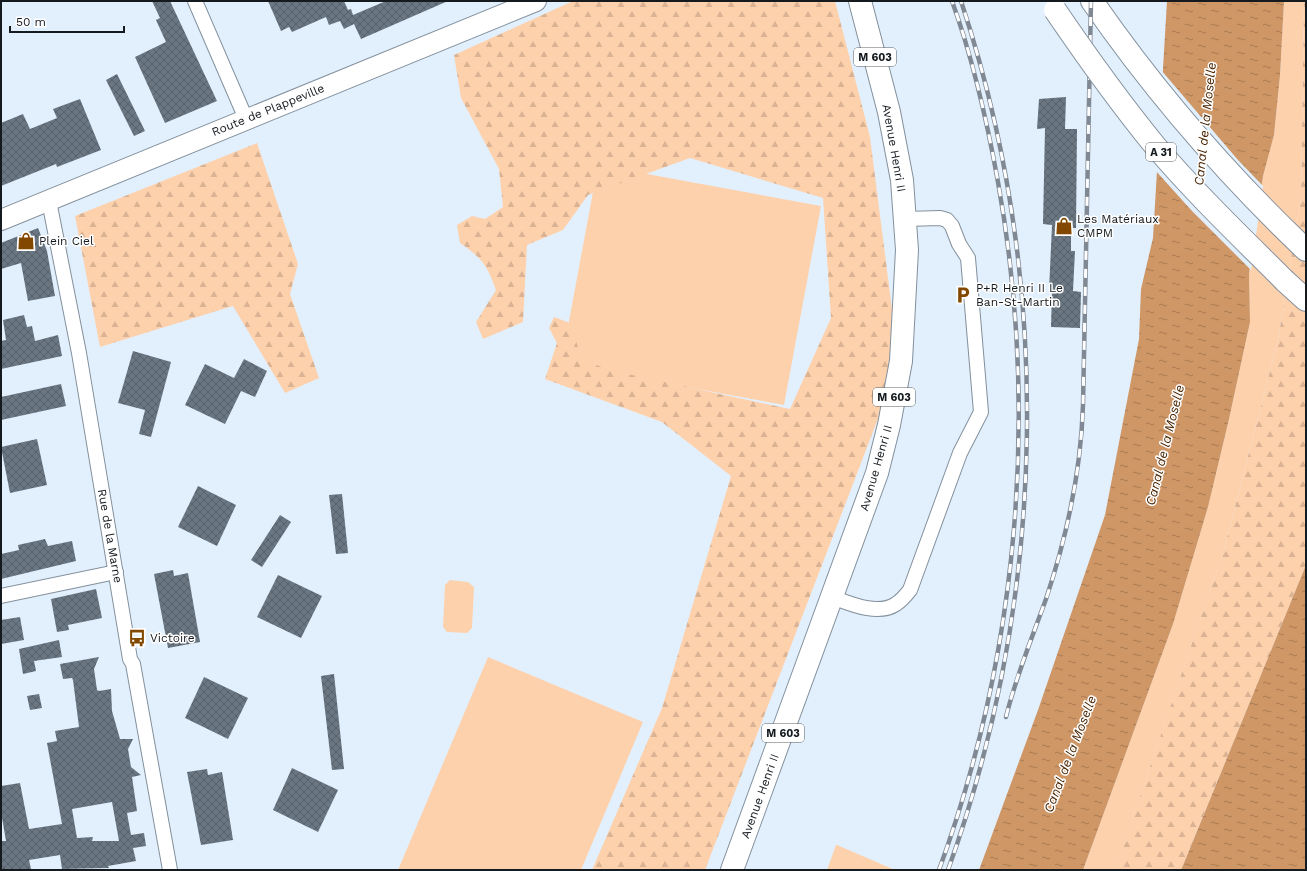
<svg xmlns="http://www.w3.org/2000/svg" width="1307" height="871" font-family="'Work Sans',sans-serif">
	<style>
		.grass { fill: #fed1ad }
		.forest { fill: url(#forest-firs) }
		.water { fill: url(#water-ripples) }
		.pier { fill: #e2f0fe }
		.building { fill: url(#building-cross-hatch); fill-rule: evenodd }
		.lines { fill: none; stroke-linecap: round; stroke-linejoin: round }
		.street-casing { stroke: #83909c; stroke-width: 16 }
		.secondary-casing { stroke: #83909c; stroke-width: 22 }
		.primary-casing { stroke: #83909c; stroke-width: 24 }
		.highway-casing { stroke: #83909c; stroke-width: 24 }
		.street { stroke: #fff; stroke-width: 14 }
		.secondary { stroke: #fff; stroke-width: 20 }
		.primary { stroke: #fff; stroke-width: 22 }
		.highway { stroke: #fff; stroke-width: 22 }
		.rail-casing { stroke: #808993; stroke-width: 4.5 }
		.rail { stroke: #fff; stroke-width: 3; stroke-dasharray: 9; stroke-linecap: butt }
		.highway-bridge-casing { stroke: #83909c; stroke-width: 24; stroke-linecap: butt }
		.highway-bridge { stroke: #fff; stroke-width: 22 }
		.labels { text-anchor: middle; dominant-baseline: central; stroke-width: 3; stroke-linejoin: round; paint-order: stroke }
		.shield { fill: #fff; stroke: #5b5f62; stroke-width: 1 }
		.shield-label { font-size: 11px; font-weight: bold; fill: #151a1f }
		.street-label { font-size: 12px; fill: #151a1f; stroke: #fff }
		.poi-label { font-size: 12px; fill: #151a1f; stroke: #fff; text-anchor: start }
		.water-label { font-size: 13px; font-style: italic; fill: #492400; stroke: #fff }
	</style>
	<defs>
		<pattern id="forest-firs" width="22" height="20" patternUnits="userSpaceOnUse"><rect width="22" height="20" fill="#fed1ad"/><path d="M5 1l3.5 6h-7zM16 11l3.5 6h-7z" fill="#d9b394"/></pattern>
		<pattern id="water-ripples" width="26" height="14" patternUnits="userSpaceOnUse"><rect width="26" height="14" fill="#cf9666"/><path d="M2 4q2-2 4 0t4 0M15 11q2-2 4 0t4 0" fill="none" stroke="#a77a53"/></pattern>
		<pattern id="building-cross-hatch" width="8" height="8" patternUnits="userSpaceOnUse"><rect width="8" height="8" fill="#6a7783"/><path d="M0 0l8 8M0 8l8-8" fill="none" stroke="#56616b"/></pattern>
	</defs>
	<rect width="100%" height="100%" fill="#e2f0fe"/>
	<g class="grass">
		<path d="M 1284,1 L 1304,1 L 1301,198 L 1278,340 L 1225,546 L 1117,865 L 1115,870 L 1083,870 L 1173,624 L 1208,507 L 1229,419 L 1250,322 L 1249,274 L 1263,176 L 1274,135 L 1280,75 Z"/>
		<path d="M 598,165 L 821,206 L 784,405 L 561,364 Z"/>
		<path d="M 450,580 L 468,582 L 474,587 L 472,628 L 467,633 L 447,632 L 443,627 L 445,585 Z"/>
		<path d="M 488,657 L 643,722 L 581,870 L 398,870 Z"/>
		<path d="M 836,845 L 837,845 L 895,870 L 827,870 Z"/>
	</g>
	<g class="forest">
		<path d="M 573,1 L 835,1 L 870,137 L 899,364 L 705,870 L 592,870 L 662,708 L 731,476 L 662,422 L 545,379 L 557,343 L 549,328 L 554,317 L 570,323 L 582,359 L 609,370 L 790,409 L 831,318 L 823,198 L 690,158 L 588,195 L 563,230 L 527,245 L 523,322 L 483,339 L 476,322 L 496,290 C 487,265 483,259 460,243 L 457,225 L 472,216 L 485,219 L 503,207 L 499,169 L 461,98 L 454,55 Z"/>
		<path d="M 1304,1 L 1306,2 L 1306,565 L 1181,870 L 1115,870 L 1225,546 L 1278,340 L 1301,198 Z"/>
		<path d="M 257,143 L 298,264 L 290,294 L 319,378 L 285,393 L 233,306 L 100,347 L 75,216 Z"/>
	</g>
	<g class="water">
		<path d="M 1167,1 L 1284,1 L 1280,75 L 1274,135 L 1263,176 L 1249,274 L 1250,322 L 1229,419 L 1208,507 L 1173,624 L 1083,870 L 979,870 L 1038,710 L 1105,515 L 1139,339 L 1141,289 L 1153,238 Z"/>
		<path d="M 1306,565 L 1306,870 L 1181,870 L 1184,863 Z"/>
	</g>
	<path class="pier" d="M 1161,70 L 1238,160 L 1263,186 L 1251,270 L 1192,211 L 1155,170 Z"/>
	<g class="building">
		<path d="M 152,1 L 170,1 L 217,101 L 165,123 L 135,57 L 166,42 L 156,20 L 160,18 Z"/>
		<path d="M 268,1 L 344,1 L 348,10 L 351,9 L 353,15 L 386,1 L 448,1 L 361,39 L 354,24 L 344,29 L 340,21 L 329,25 L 326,17 L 292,32 L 289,27 L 281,31 Z"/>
		<path d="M 117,74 L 145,131 L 134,136 L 106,80 Z"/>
		<path d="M 1066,97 L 1065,129 L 1077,129 L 1076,228 L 1071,228 L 1071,251 L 1075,251 L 1073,291 L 1081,292 L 1080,328 L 1051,327 L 1052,291 L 1049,291 L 1052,225 L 1043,224 L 1045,128 L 1037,129 L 1039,99 Z"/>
		<path d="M 80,99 L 101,150 L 57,167 L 56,164 L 1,186 L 1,123 L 23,114 L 30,129 L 57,118 L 53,109 Z"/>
		<path d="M 38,228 L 47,251 L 55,296 L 28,301 L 21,263 L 1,269 L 1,243 Z"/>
		<path d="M 24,315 L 27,327 L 32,326 L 35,341 L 58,335 L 62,356 L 1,369 L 1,341 L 6,340 L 3,320 Z"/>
		<path d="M 133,351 L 171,362 L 151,437 L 139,434 L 145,410 L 118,403 Z"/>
		<path d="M 244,359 L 267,371 L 255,397 L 241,391 L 225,424 L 185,405 L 205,364 L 234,378 Z"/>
		<path d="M 61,384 L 66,406 L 1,420 L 1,397 Z"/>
		<path d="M 37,439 L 47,485 L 10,493 L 1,447 Z"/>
		<path d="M 198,486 L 236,505 L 217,546 L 178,527 Z"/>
		<path d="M 342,494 L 348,553 L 336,554 L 329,495 Z"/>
		<path d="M 280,515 L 291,522 L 262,567 L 251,560 Z"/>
		<path d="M 45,539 L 48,546 L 72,541 L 76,561 L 1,579 L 1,554 L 19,550 L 18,545 Z"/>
		<path d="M 173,570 L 174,576 L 188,573 L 200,642 L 168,648 L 154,574 Z"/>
		<path d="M 278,575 L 322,596 L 301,638 L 257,617 Z"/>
		<path d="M 96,589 L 102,618 L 68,625 L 69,630 L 57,632 L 51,599 Z"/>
		<path d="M 20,617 L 24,640 L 1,644 L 1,620 Z"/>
		<path d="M 59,640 L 62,657 L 34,661 L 36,671 L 23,674 L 19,649 Z"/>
		<path d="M 99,657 L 94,669 L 97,690 L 99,691 L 111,689 L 112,711 L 120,739 L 133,739 L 128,749 L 131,767 L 141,775 L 132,777 L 137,811 L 127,813 L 131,835 L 144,833 L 146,846 L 133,848 L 136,861 L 108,866 L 109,868 L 62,869 L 60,855 L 29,860 L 31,869 L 1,869 L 1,841 L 6,841 L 1,812 L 1,786 L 20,783 L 29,829 L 62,824 L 47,743 L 57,741 L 55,731 L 79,727 L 73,680 L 72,678 L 63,679 L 60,664 ZM 112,802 L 119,841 L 92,841 L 93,837 L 77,838 L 72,809 Z"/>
		<path d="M 334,674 L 344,769 L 332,770 L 321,676 Z"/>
		<path d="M 204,677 L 248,698 L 228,739 L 185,718 Z"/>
		<path d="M 39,694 L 42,708 L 30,710 L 27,696 Z"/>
		<path d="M 292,768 L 338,790 L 318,832 L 273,810 Z"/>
		<path d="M 207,769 L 208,775 L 222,772 L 233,840 L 201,845 L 187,772 Z"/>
	</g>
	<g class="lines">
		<g class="street-casing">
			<g id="street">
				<path d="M 195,1 L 246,119"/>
				<path d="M 49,201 L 79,353 L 130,659 L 133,664 L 170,870"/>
				<path d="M 1,596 L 116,572"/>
				<path d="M 832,597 C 851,604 878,616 896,604 C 901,601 906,595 910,590 L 960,453 L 981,412 L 968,258 L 959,244 L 952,226 L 947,220 L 940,218 L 905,219"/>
			</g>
		</g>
		<g class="secondary-casing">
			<path id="secondary" d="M 1,220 L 536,1"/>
		</g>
		<g class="primary-casing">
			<path id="primary" d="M 732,870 L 877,473 L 889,425 L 901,361 L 907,250 L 902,180 L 889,112 L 860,1"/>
		</g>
		<g class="highway-casing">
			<g id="highway">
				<path d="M 1092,1 C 1155,92 1226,174 1306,250"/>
				<path d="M 1285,281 L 1306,300"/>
			</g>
		</g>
		<use href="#street" class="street"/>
		<use href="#secondary" class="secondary"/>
		<use href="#primary" class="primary"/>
		<use href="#highway" class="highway"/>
		<g class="rail-casing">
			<g id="rail">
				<path d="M 1006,717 C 1016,676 1032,638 1046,599 C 1067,536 1081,471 1083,405 L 1091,1"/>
				<path d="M 939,870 C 1019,651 1039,411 998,182 C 987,121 973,59 952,1"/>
				<path d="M 948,870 C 1048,592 1054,282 961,1"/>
			</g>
		</g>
		<use href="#rail" class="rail"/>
		<g class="highway-bridge-casing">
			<path id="highway-bridge" d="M 1055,10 C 1087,57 1120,103 1156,147 C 1196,194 1241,237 1285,281"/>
		</g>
		<use href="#highway-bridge" class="highway-bridge"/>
	</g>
	<defs>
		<g id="shop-bare" transform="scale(1.38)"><path d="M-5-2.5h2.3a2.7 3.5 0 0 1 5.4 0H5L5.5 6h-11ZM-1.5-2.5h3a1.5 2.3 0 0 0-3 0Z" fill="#834800" stroke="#fff" stroke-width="2.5" paint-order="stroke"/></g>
		<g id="parking-bare" transform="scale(1.38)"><path d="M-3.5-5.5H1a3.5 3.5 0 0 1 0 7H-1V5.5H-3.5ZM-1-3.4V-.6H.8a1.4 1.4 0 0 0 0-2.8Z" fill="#834800" stroke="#fff" stroke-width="2.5" paint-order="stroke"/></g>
		<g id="bus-bare" transform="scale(1.38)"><path d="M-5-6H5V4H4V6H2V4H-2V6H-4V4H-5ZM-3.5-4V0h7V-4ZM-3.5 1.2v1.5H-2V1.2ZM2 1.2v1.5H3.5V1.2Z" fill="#834800" stroke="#fff" stroke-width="2.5" paint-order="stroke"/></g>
	</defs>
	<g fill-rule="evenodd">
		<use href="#shop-bare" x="1064" y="226"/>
		<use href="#shop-bare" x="26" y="241"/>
		<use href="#parking-bare" x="963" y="295"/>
		<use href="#bus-bare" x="137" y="638"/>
	</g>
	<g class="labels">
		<g class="shield">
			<rect x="854" y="48" width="42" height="18" rx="3"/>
			<rect x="1146" y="143" width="30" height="18" rx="3"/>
			<rect x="873" y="388" width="42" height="18" rx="3"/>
			<rect x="762" y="724" width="42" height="18" rx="3"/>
		</g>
		<g class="shield-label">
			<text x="875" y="57">M 603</text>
			<text x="1161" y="152">A 31</text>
			<text x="894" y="397">M 603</text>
			<text x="783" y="733">M 603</text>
		</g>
		<g class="street-label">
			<text transform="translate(268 110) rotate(-22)">Route de Plappeville</text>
			<text transform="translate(894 148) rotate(80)">Avenue Henri II</text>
			<text transform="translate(876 468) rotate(-74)">Avenue Henri II</text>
			<text transform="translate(110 536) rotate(80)">Rue de la Marne</text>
			<text transform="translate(760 796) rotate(-70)">Avenue Henri II</text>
		</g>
		<g class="poi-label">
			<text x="1077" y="219">Les Matériaux<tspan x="1077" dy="14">CMPM</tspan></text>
			<text x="39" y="241">Plein Ciel</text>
			<text x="976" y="288">P+R Henri II Le<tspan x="976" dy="14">Ban-St-Martin</tspan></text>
			<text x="150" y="638">Victoire</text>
		</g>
		<g class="water-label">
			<text transform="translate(1205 124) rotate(-84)">Canal de la Moselle</text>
			<text transform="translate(1165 445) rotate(-76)">Canal de la Moselle</text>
			<text transform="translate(1070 754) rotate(-69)">Canal de la Moselle</text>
		</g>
	</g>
	<rect width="1307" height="871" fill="none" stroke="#151a1f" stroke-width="4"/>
	<path d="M10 26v6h114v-6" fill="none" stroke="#151a1f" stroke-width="2"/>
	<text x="16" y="26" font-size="12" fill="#151a1f" stroke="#ffffff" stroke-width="3" paint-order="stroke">50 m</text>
</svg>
